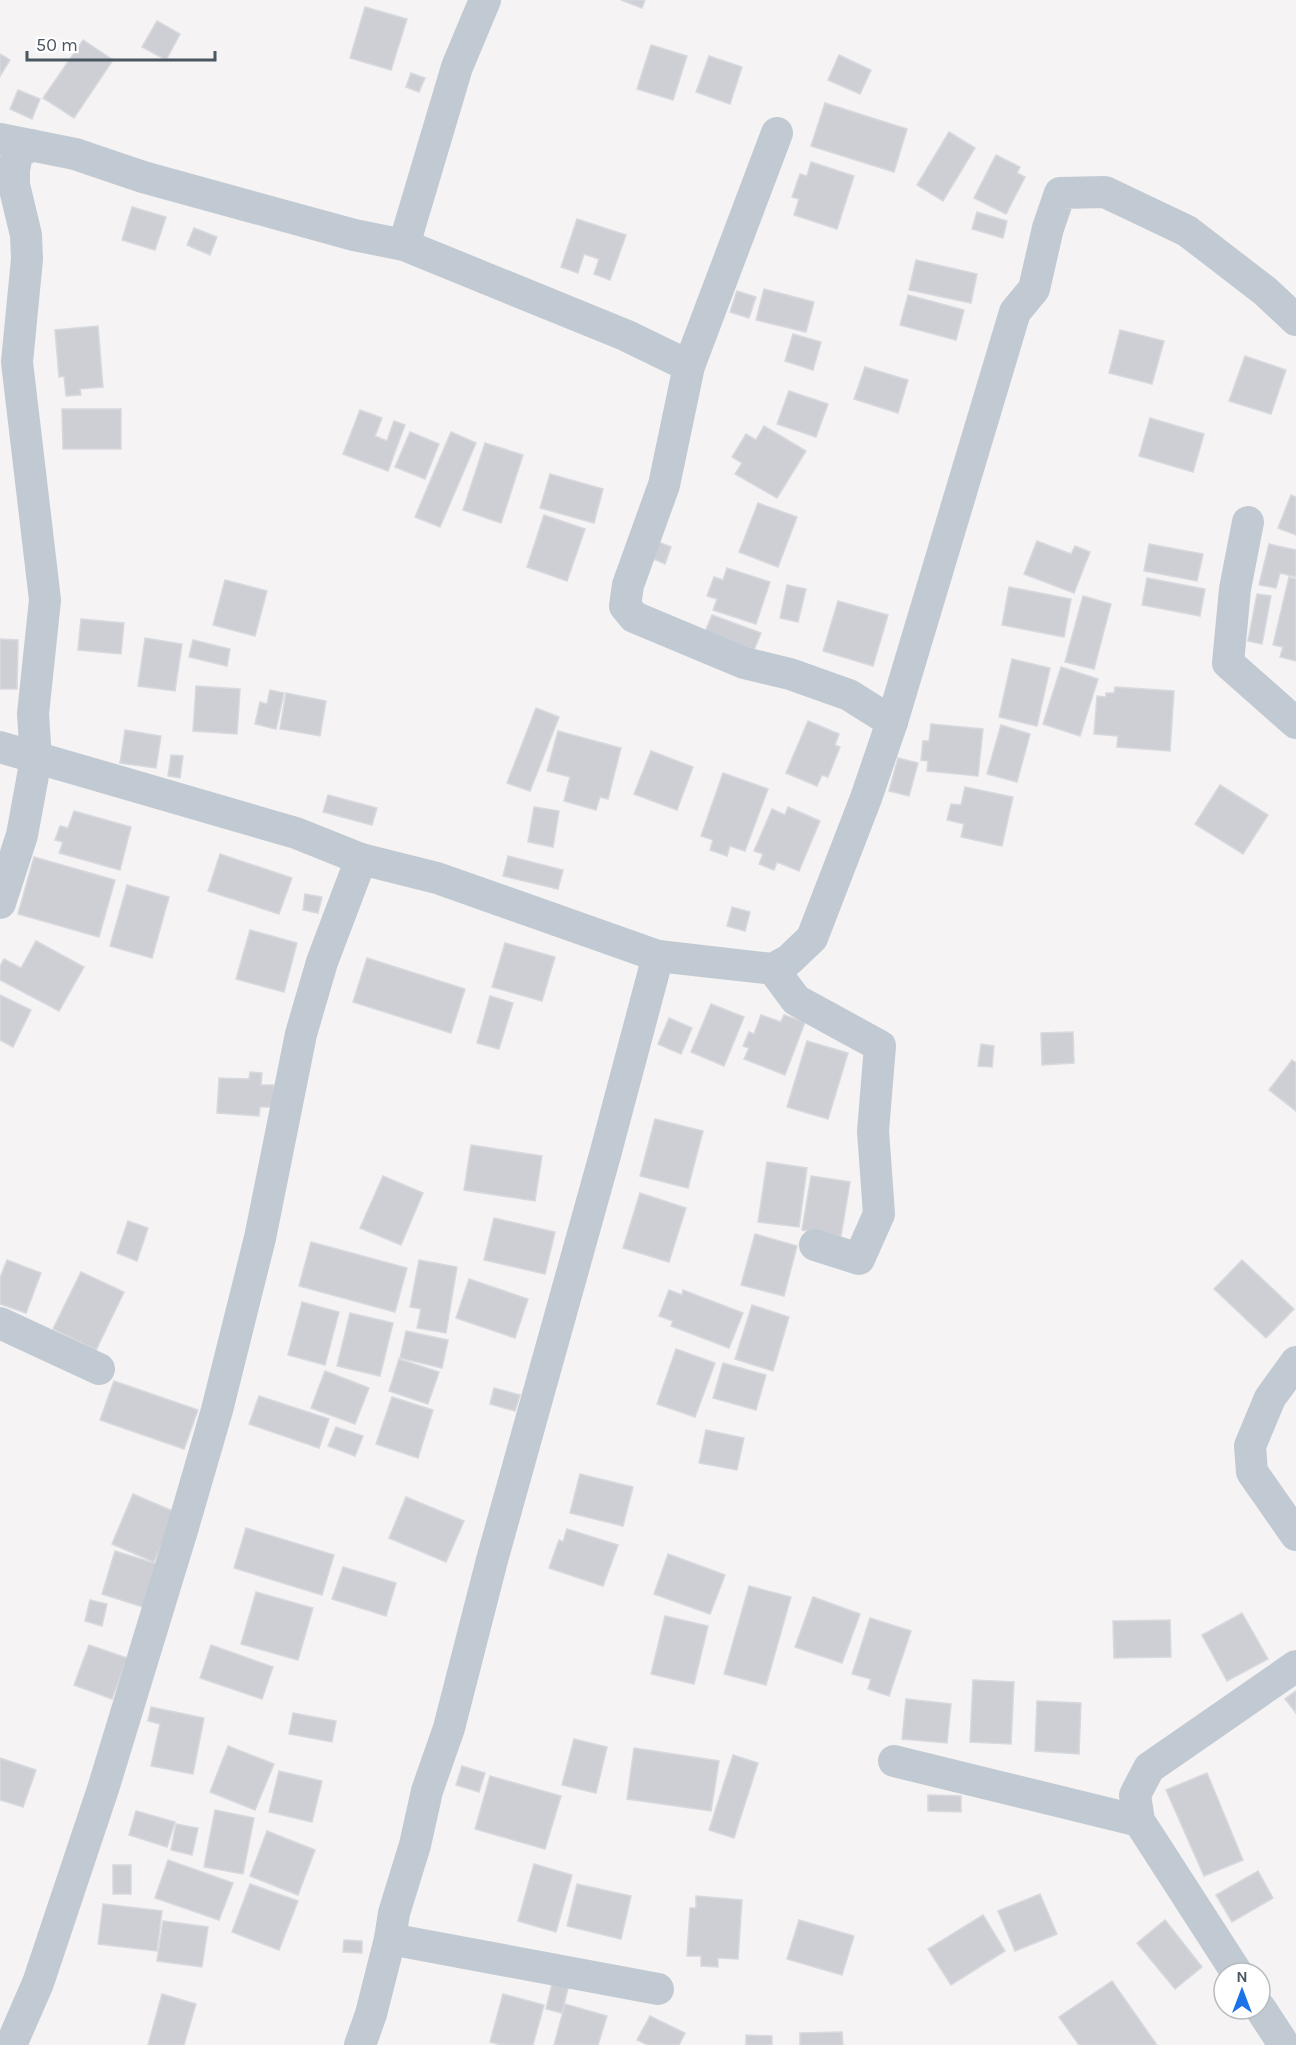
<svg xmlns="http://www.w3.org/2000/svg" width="1296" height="2045" font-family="Karla,sans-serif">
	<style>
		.building { fill: #cdcfd5; stroke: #d7d9de; stroke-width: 1.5 }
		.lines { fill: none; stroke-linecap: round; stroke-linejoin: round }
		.minor { stroke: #c1cad2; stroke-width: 32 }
	</style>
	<rect width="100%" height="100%" fill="#f5f3f3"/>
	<g class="building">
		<path d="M 621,0 L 645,0 L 642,8 Z"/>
		<path d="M 365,7 L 407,19 L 391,70 L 350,58 Z"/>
		<path d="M 157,21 L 180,34 L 166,60 L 142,47 Z"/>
		<path d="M 83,40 L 113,60 L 74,118 L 43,98 Z"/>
		<path d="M 651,45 L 687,56 L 673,100 L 637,89 Z"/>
		<path d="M 0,54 L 10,60 L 0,76 Z"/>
		<path d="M 839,55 L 871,70 L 860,94 L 828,80 Z"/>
		<path d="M 709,56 L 742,67 L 730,104 L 696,92 Z"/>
		<path d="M 411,73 L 425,78 L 419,92 L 406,87 Z"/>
		<path d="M 18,90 L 40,99 L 32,119 L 10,109 Z"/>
		<path d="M 825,103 L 907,129 L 894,172 L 811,146 Z"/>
		<path d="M 949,132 L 975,148 L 943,201 L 917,185 Z"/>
		<path d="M 996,155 L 1020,167 L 1017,173 L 1025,177 L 1006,214 L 974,198 Z"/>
		<path d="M 811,162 L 854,176 L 837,229 L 794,215 L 799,199 L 792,197 L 800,174 L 807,176 Z"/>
		<path d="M 132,207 L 166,217 L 155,250 L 122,240 Z"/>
		<path d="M 977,212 L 1007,221 L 1003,238 L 972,229 Z"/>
		<path d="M 577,219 L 626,235 L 610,280 L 594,274 L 599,259 L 584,254 L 578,273 L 561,267 Z"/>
		<path d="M 194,228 L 217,237 L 210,255 L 187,245 Z"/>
		<path d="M 916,260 L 977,274 L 971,303 L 909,290 Z"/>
		<path d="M 764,289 L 814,302 L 806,332 L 756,320 Z"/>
		<path d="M 737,291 L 756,297 L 749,318 L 730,312 Z"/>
		<path d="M 908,295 L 964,310 L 956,340 L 900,325 Z"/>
		<path d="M 98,326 L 103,387 L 80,389 L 81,395 L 66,396 L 64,376 L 59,377 L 55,330 Z"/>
		<path d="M 1120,330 L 1164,341 L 1152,384 L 1109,373 Z"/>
		<path d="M 793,334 L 821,342 L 813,370 L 785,361 Z"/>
		<path d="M 1245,356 L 1286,370 L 1271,414 L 1229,401 Z"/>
		<path d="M 865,367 L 908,380 L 898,413 L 854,399 Z"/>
		<path d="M 789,391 L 828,404 L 816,437 L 777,424 Z"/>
		<path d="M 62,409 L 121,409 L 121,449 L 63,449 Z"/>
		<path d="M 360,410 L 382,418 L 375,436 L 387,441 L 394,421 L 405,425 L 388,471 L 343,454 Z"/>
		<path d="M 1150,418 L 1204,434 L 1193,472 L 1139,456 Z"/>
		<path d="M 764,426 L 806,451 L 777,498 L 735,474 L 742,463 L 732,457 L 746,434 L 756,440 Z"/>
		<path d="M 410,432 L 439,444 L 425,479 L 395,467 Z"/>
		<path d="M 451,432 L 476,443 L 440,527 L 415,517 Z"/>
		<path d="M 485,443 L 523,455 L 501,523 L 463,510 Z"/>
		<path d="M 550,474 L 603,489 L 594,523 L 540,508 Z"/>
		<path d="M 1291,495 L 1296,497 L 1296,535 L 1278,528 Z"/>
		<path d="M 758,503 L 797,517 L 778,567 L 739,552 Z"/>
		<path d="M 544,515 L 585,529 L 567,581 L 527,567 Z"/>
		<path d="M 651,539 L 671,547 L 665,564 L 644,555 Z"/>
		<path d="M 1037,541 L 1071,554 L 1075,546 L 1090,552 L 1074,593 L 1024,574 Z"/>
		<path d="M 1149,544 L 1203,554 L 1197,581 L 1144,571 Z"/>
		<path d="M 1269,544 L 1296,550 L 1296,577 L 1280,573 L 1276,588 L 1259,585 Z"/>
		<path d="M 727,568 L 770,582 L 756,624 L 713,610 L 717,599 L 707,596 L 714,577 L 723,580 Z"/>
		<path d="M 1289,577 L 1296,579 L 1296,661 L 1280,657 L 1283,647 L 1273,645 Z"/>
		<path d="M 1147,578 L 1205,589 L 1200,616 L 1142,605 Z"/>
		<path d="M 225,580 L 267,591 L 255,636 L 213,625 Z"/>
		<path d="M 787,585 L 806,589 L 798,622 L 780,618 Z"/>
		<path d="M 1009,587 L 1071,599 L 1064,637 L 1002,625 Z"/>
		<path d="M 1257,594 L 1271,596 L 1262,644 L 1248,641 Z"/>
		<path d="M 1083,596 L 1111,604 L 1094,669 L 1065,662 Z"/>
		<path d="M 838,601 L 888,615 L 873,666 L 823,651 Z"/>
		<path d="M 712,615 L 761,633 L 754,650 L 705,632 Z"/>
		<path d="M 81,619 L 124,623 L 121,654 L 78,650 Z"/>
		<path d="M 145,638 L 182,644 L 175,691 L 138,686 Z"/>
		<path d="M 0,639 L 18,640 L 17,689 L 0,689 Z"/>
		<path d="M 193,640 L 230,649 L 227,666 L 189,657 Z"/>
		<path d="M 1012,659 L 1050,668 L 1037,726 L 999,717 Z"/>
		<path d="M 1061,667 L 1098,679 L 1080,736 L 1043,724 Z"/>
		<path d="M 196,686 L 240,689 L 237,734 L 193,731 Z"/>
		<path d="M 1115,687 L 1174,691 L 1170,751 L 1117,747 L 1118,736 L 1094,734 L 1097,696 L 1106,697 L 1106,693 L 1114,693 Z"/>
		<path d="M 270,690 L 284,693 L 276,729 L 255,724 L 260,702 L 267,704 Z"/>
		<path d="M 286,693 L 326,701 L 320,736 L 280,729 Z"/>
		<path d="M 536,708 L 559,717 L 530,791 L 507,783 Z"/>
		<path d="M 808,721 L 839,734 L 835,745 L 840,747 L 828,777 L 822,775 L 817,786 L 786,773 Z"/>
		<path d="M 931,724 L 983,729 L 978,776 L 927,771 L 928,761 L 921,760 L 923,741 L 929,741 Z"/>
		<path d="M 1001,725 L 1030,734 L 1017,782 L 987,774 Z"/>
		<path d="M 125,730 L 161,736 L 156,768 L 120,763 Z"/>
		<path d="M 558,731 L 621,748 L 608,799 L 600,797 L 596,810 L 564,801 L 570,777 L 547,771 Z"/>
		<path d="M 651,751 L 693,767 L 677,810 L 634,794 Z"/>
		<path d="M 171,755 L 183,756 L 180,778 L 168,776 Z"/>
		<path d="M 898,758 L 918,763 L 909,796 L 889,791 Z"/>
		<path d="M 723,773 L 768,789 L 745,851 L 730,846 L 727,856 L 710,850 L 713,840 L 701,836 Z"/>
		<path d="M 1220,785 L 1268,815 L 1243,854 L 1195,824 Z"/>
		<path d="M 965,787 L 1013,797 L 1002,846 L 961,837 L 964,824 L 947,820 L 951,804 L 961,805 Z"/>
		<path d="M 328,795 L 377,808 L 372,825 L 323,812 Z"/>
		<path d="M 534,807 L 559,811 L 553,847 L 528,842 Z"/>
		<path d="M 788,807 L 820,821 L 799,871 L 777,862 L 774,870 L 759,864 L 763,854 L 754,851 L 772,809 L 785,815 Z"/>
		<path d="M 74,811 L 131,827 L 120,870 L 59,853 L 63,842 L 55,840 L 60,826 L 68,828 Z"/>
		<path d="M 220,854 L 292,878 L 279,914 L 208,891 Z"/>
		<path d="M 508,856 L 563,870 L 558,889 L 503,876 Z"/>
		<path d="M 34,857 L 115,880 L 99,937 L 18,914 Z"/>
		<path d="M 127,885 L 169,897 L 152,958 L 110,946 Z"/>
		<path d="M 305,894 L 322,897 L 318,913 L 303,910 Z"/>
		<path d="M 732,907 L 750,912 L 745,931 L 727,926 Z"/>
		<path d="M 250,930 L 297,943 L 284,992 L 236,979 Z"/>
		<path d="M 36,941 L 84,967 L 59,1011 L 0,980 L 0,966 L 4,959 L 21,968 Z"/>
		<path d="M 505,943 L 555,957 L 542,1001 L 492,987 Z"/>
		<path d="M 367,958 L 465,989 L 451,1033 L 353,1002 Z"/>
		<path d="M 0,995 L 31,1010 L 13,1047 L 0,1040 Z"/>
		<path d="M 490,996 L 513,1003 L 499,1049 L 477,1043 Z"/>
		<path d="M 711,1004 L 744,1017 L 724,1066 L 691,1052 Z"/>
		<path d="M 761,1015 L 781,1022 L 784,1015 L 805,1022 L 785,1075 L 744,1059 L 749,1048 L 743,1046 L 749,1032 L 754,1034 Z"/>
		<path d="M 669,1018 L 692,1028 L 681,1054 L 658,1044 Z"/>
		<path d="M 1073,1032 L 1074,1063 L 1042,1065 L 1041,1033 Z"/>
		<path d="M 807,1041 L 848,1053 L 828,1119 L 787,1107 Z"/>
		<path d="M 981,1044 L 994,1046 L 992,1067 L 978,1066 Z"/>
		<path d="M 1292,1060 L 1296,1063 L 1296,1111 L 1269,1090 Z"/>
		<path d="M 250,1072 L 262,1073 L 261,1085 L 274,1085 L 273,1107 L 260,1107 L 259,1116 L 217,1113 L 219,1078 L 249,1079 Z"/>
		<path d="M 655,1119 L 703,1131 L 688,1188 L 640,1176 Z"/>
		<path d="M 471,1145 L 542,1156 L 535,1201 L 464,1190 Z"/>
		<path d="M 767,1162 L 807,1168 L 799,1227 L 758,1222 Z"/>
		<path d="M 383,1176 L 423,1193 L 401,1245 L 360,1228 Z"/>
		<path d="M 811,1176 L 850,1182 L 841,1236 L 802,1230 Z"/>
		<path d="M 640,1193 L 686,1208 L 669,1262 L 623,1248 Z"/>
		<path d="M 494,1218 L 555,1232 L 545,1274 L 484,1260 Z"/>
		<path d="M 128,1221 L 148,1228 L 137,1261 L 117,1253 Z"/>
		<path d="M 755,1234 L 797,1246 L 784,1296 L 741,1285 Z"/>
		<path d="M 311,1242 L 407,1268 L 395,1312 L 299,1286 Z"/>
		<path d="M 7,1260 L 41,1273 L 26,1313 L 0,1304 L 0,1278 Z"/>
		<path d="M 419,1260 L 457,1267 L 446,1333 L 417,1328 L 421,1309 L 410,1307 Z"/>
		<path d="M 1242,1260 L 1294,1309 L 1266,1338 L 1214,1289 Z"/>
		<path d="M 81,1272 L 124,1292 L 96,1350 L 53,1329 Z"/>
		<path d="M 469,1279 L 528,1299 L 515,1338 L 456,1318 Z"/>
		<path d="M 669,1290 L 682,1295 L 683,1290 L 743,1313 L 729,1348 L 671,1326 L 673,1321 L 659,1316 Z"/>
		<path d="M 302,1302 L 339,1312 L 325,1365 L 288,1355 Z"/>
		<path d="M 752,1305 L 789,1317 L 773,1371 L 735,1359 Z"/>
		<path d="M 350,1313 L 393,1323 L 380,1376 L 337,1366 Z"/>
		<path d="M 406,1331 L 448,1340 L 442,1368 L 400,1358 Z"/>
		<path d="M 676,1349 L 715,1363 L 695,1417 L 657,1404 Z"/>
		<path d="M 399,1359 L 439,1372 L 428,1404 L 389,1391 Z"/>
		<path d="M 723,1363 L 766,1375 L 756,1410 L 713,1398 Z"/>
		<path d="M 325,1371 L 369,1388 L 355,1424 L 311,1408 Z"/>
		<path d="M 114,1381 L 198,1410 L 184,1449 L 100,1420 Z"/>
		<path d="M 494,1388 L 520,1395 L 515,1411 L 490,1404 Z"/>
		<path d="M 259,1396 L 329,1419 L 319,1448 L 249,1424 Z"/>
		<path d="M 392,1397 L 433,1410 L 418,1458 L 376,1444 Z"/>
		<path d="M 336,1427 L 363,1436 L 355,1456 L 328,1446 Z"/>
		<path d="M 706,1430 L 744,1438 L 737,1470 L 699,1463 Z"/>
		<path d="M 580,1474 L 633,1487 L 623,1526 L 570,1513 Z"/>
		<path d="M 133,1494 L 175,1512 L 154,1562 L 112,1544 Z"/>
		<path d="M 406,1497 L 464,1521 L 446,1562 L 389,1538 Z"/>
		<path d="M 246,1528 L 334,1555 L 322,1595 L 234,1568 Z"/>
		<path d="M 567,1529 L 618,1545 L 603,1586 L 549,1568 L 559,1540 L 563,1542 Z"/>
		<path d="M 115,1551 L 157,1564 L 143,1607 L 102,1594 Z"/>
		<path d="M 668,1554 L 725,1575 L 710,1614 L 654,1594 Z"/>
		<path d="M 343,1567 L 396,1583 L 386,1616 L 332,1599 Z"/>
		<path d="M 749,1586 L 791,1597 L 766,1685 L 724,1674 Z"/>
		<path d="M 256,1592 L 313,1608 L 298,1660 L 241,1644 Z"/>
		<path d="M 813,1597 L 860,1614 L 842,1663 L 795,1647 Z"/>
		<path d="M 90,1600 L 107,1604 L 102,1626 L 85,1621 Z"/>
		<path d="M 1242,1613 L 1268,1659 L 1227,1681 L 1202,1635 Z"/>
		<path d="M 665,1616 L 708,1626 L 694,1684 L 651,1674 Z"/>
		<path d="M 870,1618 L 911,1631 L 889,1696 L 868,1689 L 871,1679 L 852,1674 Z"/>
		<path d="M 1170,1620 L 1171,1657 L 1114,1658 L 1113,1621 Z"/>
		<path d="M 89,1645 L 127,1658 L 112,1699 L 74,1685 Z"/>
		<path d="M 211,1645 L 273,1667 L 262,1699 L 200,1678 Z"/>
		<path d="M 973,1680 L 1014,1682 L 1011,1744 L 970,1742 Z"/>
		<path d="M 1296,1691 L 1296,1713 L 1285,1699 Z"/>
		<path d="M 906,1699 L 951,1704 L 947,1743 L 902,1739 Z"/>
		<path d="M 1037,1701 L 1081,1703 L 1079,1754 L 1035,1751 Z"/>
		<path d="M 151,1707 L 204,1718 L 193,1774 L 151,1766 L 160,1724 L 148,1721 Z"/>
		<path d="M 293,1713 L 336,1721 L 332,1742 L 289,1734 Z"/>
		<path d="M 574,1739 L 607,1747 L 596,1793 L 562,1785 Z"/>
		<path d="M 228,1746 L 274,1764 L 255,1810 L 210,1792 Z"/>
		<path d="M 634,1748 L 719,1761 L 711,1811 L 627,1799 Z"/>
		<path d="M 733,1755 L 758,1763 L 734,1838 L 709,1830 Z"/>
		<path d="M 0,1758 L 36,1770 L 23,1807 L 0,1800 Z"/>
		<path d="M 462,1766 L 485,1773 L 479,1792 L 456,1785 Z"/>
		<path d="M 279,1771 L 322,1781 L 312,1822 L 269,1812 Z"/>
		<path d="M 1207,1773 L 1243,1860 L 1204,1876 L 1166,1790 Z"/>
		<path d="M 490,1776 L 561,1796 L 545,1849 L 475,1829 Z"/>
		<path d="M 928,1795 L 961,1796 L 961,1812 L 928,1811 Z"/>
		<path d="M 215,1810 L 254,1818 L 243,1874 L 204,1867 Z"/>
		<path d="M 136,1811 L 175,1822 L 167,1847 L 129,1835 Z"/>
		<path d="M 176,1824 L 198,1828 L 192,1855 L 171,1850 Z"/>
		<path d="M 267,1831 L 315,1850 L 298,1895 L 250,1876 Z"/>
		<path d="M 168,1860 L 233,1883 L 219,1920 L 155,1898 Z"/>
		<path d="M 534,1864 L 572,1875 L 556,1932 L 518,1921 Z"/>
		<rect x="113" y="1865" width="18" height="29"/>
		<path d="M 1258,1871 L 1273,1898 L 1232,1922 L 1216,1895 Z"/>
		<path d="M 250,1884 L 298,1901 L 279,1950 L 232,1932 Z"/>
		<path d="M 577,1884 L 631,1896 L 621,1939 L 567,1926 Z"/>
		<path d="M 1040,1894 L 1057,1934 L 1015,1951 L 998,1911 Z"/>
		<path d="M 696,1896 L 742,1900 L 738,1959 L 718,1958 L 718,1967 L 701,1966 L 701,1956 L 687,1956 L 690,1908 L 696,1908 Z"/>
		<path d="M 103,1904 L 162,1911 L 157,1951 L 98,1944 Z"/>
		<path d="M 983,1915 L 1005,1951 L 951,1985 L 928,1949 Z"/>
		<path d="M 799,1920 L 854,1936 L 842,1975 L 787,1959 Z"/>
		<path d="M 1165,1920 L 1202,1967 L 1175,1989 L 1137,1943 Z"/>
		<path d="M 163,1921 L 208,1927 L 202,1967 L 157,1961 Z"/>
		<path d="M 344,1940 L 362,1941 L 362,1953 L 343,1952 Z"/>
		<path d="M 553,1980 L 569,1984 L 562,2013 L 546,2009 Z"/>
		<path d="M 1112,1981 L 1157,2045 L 1079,2045 L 1059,2017 Z"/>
		<path d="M 162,1994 L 196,2004 L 184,2045 L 148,2045 Z"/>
		<path d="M 503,1994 L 544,2005 L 533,2045 L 501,2045 L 490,2042 Z"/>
		<path d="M 565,2004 L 607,2016 L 598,2045 L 554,2045 Z"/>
		<path d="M 650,2016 L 685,2033 L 679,2045 L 648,2045 L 637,2040 Z"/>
		<path d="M 842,2032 L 843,2045 L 800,2045 L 800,2033 Z"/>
		<path d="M 746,2035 L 772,2036 L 772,2045 L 746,2045 Z"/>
	</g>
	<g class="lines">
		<g class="minor">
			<path d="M 777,133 L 689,366 L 664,485 L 628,585 L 625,606 L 634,617 L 744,663 L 790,674 L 849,695 L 892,722"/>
			<path d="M 0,139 L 75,154 L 143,177 L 354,235 L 404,245 L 625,335 L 689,366"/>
			<path d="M 404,245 L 457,67 L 485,0"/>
			<path d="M 1248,522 L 1235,589 L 1228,663 L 1296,723"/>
			<path d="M 0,747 L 296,833 L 361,859 L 437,878 L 658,956 L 773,969 L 789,960 L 812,938 L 866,798 L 892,722 L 1015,312 L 1034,289 L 1048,228 L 1060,193 L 1105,192 L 1187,231 L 1265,291 L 1296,320"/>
			<path d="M 0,903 L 22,835 L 36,759 L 33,714 L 45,600 L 17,362 L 27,259 L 26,235 L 14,185 L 14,170 L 17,154 L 31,145"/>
			<path d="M 773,969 L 796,1000 L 880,1046 L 873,1131 L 879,1214 L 859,1259 L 815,1245"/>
			<path d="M 0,1323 L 99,1369"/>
			<path d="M 1296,1362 L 1270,1398 L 1250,1446 L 1252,1472 L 1296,1535"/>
			<path d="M 894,1761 L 1139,1821"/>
			<path d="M 390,1939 L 658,1989"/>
			<path d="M 1237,1973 L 1139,1821 L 1135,1795 L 1149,1768 L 1296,1666"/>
			<path d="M 1260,2008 L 1281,2040"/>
			<path d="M 11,2045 L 38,1983 L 103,1789 L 183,1527 L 217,1410 L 260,1238 L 301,1034 L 322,962 L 361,859"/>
			<path d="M 360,2045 L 371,2014 L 390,1939 L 394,1913 L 415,1845 L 427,1791 L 449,1728 L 492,1560 L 605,1155 L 658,956"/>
		</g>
	</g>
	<g transform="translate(1242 1991)"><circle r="28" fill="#ffffff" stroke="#b7bbc0" stroke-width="1.5"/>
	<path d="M0-4.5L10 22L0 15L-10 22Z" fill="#1a73e8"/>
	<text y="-9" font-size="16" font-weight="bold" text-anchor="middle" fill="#4a5661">N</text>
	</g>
	<path d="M27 51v9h188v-9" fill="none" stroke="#4a5661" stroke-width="3"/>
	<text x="36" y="51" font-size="18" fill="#4a5661" stroke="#ffffff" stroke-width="4.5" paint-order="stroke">50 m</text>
</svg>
